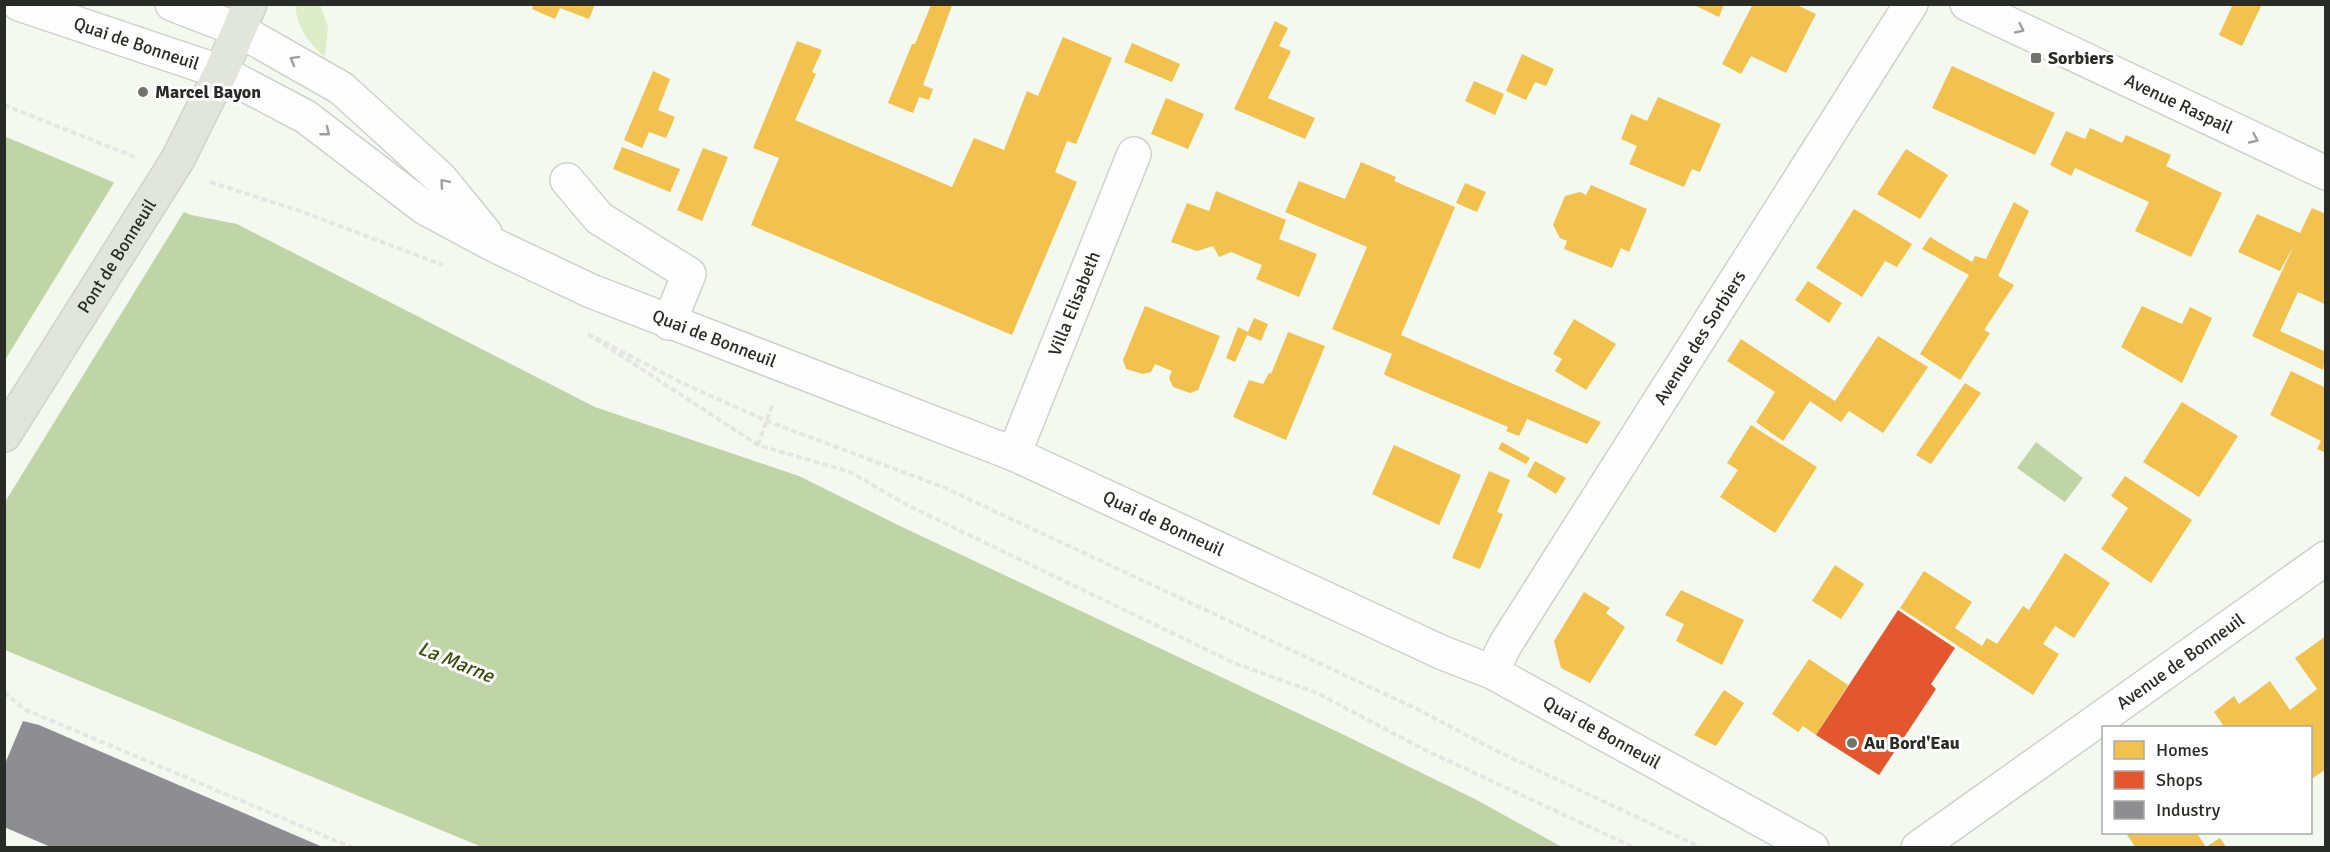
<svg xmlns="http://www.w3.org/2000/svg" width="2330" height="852" font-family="Signika,sans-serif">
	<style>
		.green { fill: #dcedc7 }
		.water { fill: #c0d5a5 }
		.pier { fill: #f4f9ef }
		.homes { fill: #f2c14e }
		.shops { fill: #e4572e }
		.industry { fill: #8d8d92 }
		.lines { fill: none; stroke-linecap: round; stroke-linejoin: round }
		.minor-casing { stroke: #cfd2cb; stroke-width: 36 }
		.major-casing { stroke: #d0d2ce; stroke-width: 36 }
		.path { stroke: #e5e6e3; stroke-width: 4; stroke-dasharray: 6 3; stroke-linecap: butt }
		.minor { stroke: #fdfefd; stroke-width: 33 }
		.major { stroke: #e1e5db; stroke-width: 33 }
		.major-bridge-casing { stroke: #d0d2ce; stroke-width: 36; stroke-linecap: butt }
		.major-bridge { stroke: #e1e5db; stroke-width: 33 }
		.oneway { stroke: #9ea09c }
		.poi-dot { fill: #70746c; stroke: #fff; stroke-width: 2 }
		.labels { text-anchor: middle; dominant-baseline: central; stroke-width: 6; stroke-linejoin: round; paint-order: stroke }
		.street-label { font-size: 18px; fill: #292c26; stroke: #fff }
		.poi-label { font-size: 18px; font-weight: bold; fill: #292c26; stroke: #fff; text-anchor: start }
		.water-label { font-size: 20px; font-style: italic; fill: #364d03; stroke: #fff }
	</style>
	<rect width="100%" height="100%" fill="#f4f9ef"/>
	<path class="green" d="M 295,5 L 320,5 L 328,27 L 325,57 C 308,43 297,27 295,5 Z"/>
	<g class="water">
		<path d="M 4,136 L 191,215 L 237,224 L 595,407 L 799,476 L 900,526 L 1338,732 L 1475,799 L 1562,847 L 482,847 L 5,650 Z"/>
		<path d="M 2036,442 L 2083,478 L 2065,502 L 2017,468 Z"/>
	</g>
	<path class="pier" d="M 115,181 L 185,210 L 5,502 L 5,360 Z"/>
	<g class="homes">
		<path d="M 534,4 L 595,4 L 589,19 L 560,8 L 555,19 L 532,9 Z"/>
		<path d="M 1692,4 L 1724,4 L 1719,17 Z"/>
		<path d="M 1753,4 L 1795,4 L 1816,14 L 1786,73 L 1751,56 L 1741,74 L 1722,64 Z"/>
		<path d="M 2233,4 L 2262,4 L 2242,46 L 2219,35 Z"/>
		<path d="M 931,5 L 952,5 L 923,85 L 933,89 L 929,100 L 919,97 L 913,113 L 888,103 L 912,44 L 915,44 Z"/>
		<path d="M 1275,21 L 1288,28 L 1279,46 L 1291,51 L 1268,98 L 1315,118 L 1305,139 L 1234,109 Z"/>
		<path d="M 1063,37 L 1112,58 L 1076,144 L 1067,141 L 1055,172 L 1077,182 L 1012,335 L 751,225 L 779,158 L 753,148 L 797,41 L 822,50 L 812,72 L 816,74 L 795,120 L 952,187 L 974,138 L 1004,150 L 1027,91 L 1038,96 Z"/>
		<path d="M 1132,43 L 1180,64 L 1172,82 L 1124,62 Z"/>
		<path d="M 1522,54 L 1554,69 L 1546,86 L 1535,82 L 1526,100 L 1506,91 Z"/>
		<path d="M 1952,66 L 2055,113 L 2035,155 L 1932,108 Z"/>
		<path d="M 653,71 L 670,79 L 658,110 L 675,117 L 666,138 L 649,132 L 642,148 L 624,140 Z"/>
		<path d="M 1474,81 L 1504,94 L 1495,115 L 1465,101 Z"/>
		<path d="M 1658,97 L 1721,124 L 1700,172 L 1692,169 L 1684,187 L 1629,164 L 1637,146 L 1621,139 L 1631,114 L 1647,121 Z"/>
		<path d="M 1166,98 L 1204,114 L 1188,149 L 1151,134 Z"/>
		<path d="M 2090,128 L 2122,143 L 2126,135 L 2171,155 L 2166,166 L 2222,193 L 2191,257 L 2135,231 L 2149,202 L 2075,168 L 2071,176 L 2050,165 L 2066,131 L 2085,139 Z"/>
		<path d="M 622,147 L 680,169 L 670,192 L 613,169 Z"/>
		<path d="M 703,148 L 728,157 L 702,221 L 677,210 Z"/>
		<path d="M 1906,149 L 1948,175 L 1920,219 L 1877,194 Z"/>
		<path d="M 1361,162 L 1396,177 L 1394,181 L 1455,207 L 1401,335 L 1601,422 L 1587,444 L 1527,419 L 1519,436 L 1506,431 L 1508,427 L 1387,376 L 1384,374 L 1392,354 L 1332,329 L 1367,247 L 1285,212 L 1299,181 L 1345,199 Z"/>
		<path d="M 1465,183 L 1486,192 L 1477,212 L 1456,203 Z"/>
		<path d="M 1591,185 L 1647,209 L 1629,252 L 1621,248 L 1612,268 L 1564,249 L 1567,241 L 1560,238 L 1553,225 L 1565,196 L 1580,192 L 1586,195 Z"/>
		<path d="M 1216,191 L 1286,220 L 1279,239 L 1317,254 L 1299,297 L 1256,279 L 1262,265 L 1231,252 L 1219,257 L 1213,246 L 1197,251 L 1171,242 L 1187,203 L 1209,211 Z"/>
		<path d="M 2014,202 L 2029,211 L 1998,276 L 2014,285 L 1984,330 L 1990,333 L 1960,380 L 1920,354 L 1969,275 L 1922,249 L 1930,237 L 1972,262 L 1975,256 L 1986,259 Z"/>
		<path d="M 2312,208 L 2326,214 L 2326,303 L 2325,304 L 2298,292 L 2280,331 L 2326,352 L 2323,370 L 2252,336 L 2295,243 L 2280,271 L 2238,252 L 2257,214 L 2300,233 Z"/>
		<path d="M 1854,209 L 1912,244 L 1897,267 L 1885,261 L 1862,297 L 1816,268 Z"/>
		<path d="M 1808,281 L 1842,303 L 1829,323 L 1795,300 Z"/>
		<path d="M 1145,306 L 1220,336 L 1198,390 L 1190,393 L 1173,387 L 1169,378 L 1172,371 L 1155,364 L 1151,372 L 1143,374 L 1126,369 L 1123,360 Z"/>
		<path d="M 2142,306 L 2182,324 L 2190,307 L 2212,318 L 2182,383 L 2121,347 Z"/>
		<path d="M 1254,318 L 1268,324 L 1261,341 L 1247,335 L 1235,362 L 1226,358 L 1238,327 L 1248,332 Z"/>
		<path d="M 1574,319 L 1616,344 L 1586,390 L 1555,371 L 1562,359 L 1553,354 Z"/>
		<path d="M 1288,332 L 1325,346 L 1286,440 L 1233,417 L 1249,380 L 1263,384 L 1269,373 L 1271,374 Z"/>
		<path d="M 1878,336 L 1928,367 L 1883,433 L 1849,411 L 1841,422 L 1810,401 L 1783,441 L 1756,422 L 1775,392 L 1727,361 L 1741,339 L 1835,401 Z"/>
		<path d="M 2291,371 L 2326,388 L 2326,453 L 2317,449 L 2321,441 L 2270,415 Z"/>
		<path d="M 1965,383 L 1981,393 L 1931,464 L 1916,455 Z"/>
		<path d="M 2182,402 L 2238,436 L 2199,497 L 2143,462 Z"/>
		<path d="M 1751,425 L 1817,467 L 1775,533 L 1720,497 L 1738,470 L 1727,463 Z"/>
		<path d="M 1502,442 L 1530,458 L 1526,464 L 1498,449 Z"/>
		<path d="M 1394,445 L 1461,475 L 1439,525 L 1372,494 Z"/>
		<path d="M 1535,461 L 1566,478 L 1556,494 L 1527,476 Z"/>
		<path d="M 1489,471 L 1510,480 L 1497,512 L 1503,514 L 1480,569 L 1452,558 Z"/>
		<path d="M 2125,476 L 2192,520 L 2151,583 L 2101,549 L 2128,508 L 2111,496 Z"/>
		<path d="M 2065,553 L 2110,583 L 2074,638 L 2055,626 L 2043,644 L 2059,654 L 2033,695 L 1900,608 L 1924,571 L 1972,602 L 1955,628 L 1982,646 L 1987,638 L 1997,644 L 2023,606 L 2029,610 Z"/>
		<path d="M 1835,565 L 1864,584 L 1841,619 L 1812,601 Z"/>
		<path d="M 1681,590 L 1744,620 L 1722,665 L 1676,641 L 1684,624 L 1665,615 Z"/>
		<path d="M 1584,592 L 1610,608 L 1606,613 L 1625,627 L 1590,683 L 1561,668 L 1554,641 Z"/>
		<path d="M 2326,636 L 2326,769 L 2310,780 L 2310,728 L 2225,728 L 2214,712 L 2234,696 L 2239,704 L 2270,681 L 2290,710 L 2317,689 L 2295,658 Z"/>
		<path d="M 1809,659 L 1848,685 L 1816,735 L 1803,726 L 1798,732 L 1772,714 Z"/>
		<path d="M 1724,690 L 1744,703 L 1716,746 L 1694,735 Z"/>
		<path d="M 2125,832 L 2196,832 L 2206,847 L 2220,838 L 2227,848 L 2136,848 Z"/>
	</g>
	<path class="shops" d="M 1898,610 L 1955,648 L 1931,684 L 1936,689 L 1879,775 L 1816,735 Z"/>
	<path class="industry" d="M 23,721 L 39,725 L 325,848 L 53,848 L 4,827 L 4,766 Z"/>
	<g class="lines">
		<g class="minor-casing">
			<g id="minor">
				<path id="s1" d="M 19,4 L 221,72 L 306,117 L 425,208 L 494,245 L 591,291 L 1014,454 L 1443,653 L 1492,672 L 1812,848"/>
				<path d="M 172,4 L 239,30 L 341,88 L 440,178 L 485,233"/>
				<path id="s2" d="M 1967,4 L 2326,173"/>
				<path d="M 567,180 L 599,218 L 689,274 L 669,323"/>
				<path id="s3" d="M 1014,454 L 1134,154"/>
				<path id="s4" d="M 1492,672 L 1505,645 L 1911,4"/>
				<path id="s5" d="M 1918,848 L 2326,558"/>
			</g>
		</g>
		<g class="major-casing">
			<g id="major">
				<path d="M 178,159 L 221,72 L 250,4"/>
				<path d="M 4,435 L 23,405"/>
			</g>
		</g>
		<g class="path">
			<path d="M 4,105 L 135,157"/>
			<path d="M 210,182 L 300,211 L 443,265"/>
			<path d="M 588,334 L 758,445 L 850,472 L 907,505 L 1234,663 L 1317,693 L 1423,749 L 1635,848"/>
			<path d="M 596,338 L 682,383 L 767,421 L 943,487 L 1417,709 L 1495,750 L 1702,848"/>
			<path d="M 758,445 L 773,403"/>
			<path d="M 4,692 L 24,709 L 353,848"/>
		</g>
		<use href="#minor" class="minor"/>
		<use href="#major" class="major"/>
		<g class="major-bridge-casing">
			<g id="major-bridge">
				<path id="s6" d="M 23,405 L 178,159"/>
			</g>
		</g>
		<use href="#major-bridge" class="major-bridge"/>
	</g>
	<defs><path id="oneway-chevron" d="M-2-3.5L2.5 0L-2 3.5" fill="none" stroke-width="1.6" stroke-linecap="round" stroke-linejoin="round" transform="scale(1.5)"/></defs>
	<g class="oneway">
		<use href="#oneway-chevron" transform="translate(2020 29) rotate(25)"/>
		<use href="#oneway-chevron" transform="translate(294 60) rotate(-151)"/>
		<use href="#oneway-chevron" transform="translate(326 132) rotate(38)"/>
		<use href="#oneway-chevron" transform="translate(2254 139) rotate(25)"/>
		<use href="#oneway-chevron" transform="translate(444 183) rotate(-131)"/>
	</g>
	<g class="poi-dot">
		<rect x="2030" y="52" width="12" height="12" rx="3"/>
		<circle cx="143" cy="92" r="6"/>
		<circle cx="1852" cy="743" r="6"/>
	</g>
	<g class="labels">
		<g class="street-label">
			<text stroke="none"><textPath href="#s1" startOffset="124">Quai de Bonneuil</textPath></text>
			<text stroke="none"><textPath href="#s2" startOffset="234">Avenue Raspail</textPath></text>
			<text stroke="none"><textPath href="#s6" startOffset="176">Pont de Bonneuil</textPath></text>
			<text stroke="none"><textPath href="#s3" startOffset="162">Villa Elisabeth</textPath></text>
			<text stroke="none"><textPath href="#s4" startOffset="394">Avenue des Sorbiers</textPath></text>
			<text stroke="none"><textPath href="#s1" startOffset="777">Quai de Bonneuil</textPath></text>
			<text stroke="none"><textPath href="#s1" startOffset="1263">Quai de Bonneuil</textPath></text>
			<text stroke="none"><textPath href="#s5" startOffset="322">Avenue de Bonneuil</textPath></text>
			<text stroke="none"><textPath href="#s1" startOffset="1749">Quai de Bonneuil</textPath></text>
		</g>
		<g class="poi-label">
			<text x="2048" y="58">Sorbiers</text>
			<text x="155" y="92">Marcel Bayon</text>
			<text x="1864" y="743">Au Bord'Eau</text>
		</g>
		<g class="water-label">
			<text transform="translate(456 662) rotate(22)">La Marne</text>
		</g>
	</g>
	<rect width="2330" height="852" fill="none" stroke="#292c26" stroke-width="12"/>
	<rect x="2102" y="726" width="210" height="108" fill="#ffffff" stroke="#a9aba8" stroke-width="1.5"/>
	<rect x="2114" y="741" width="30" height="18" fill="#f2c14e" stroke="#a9aba8" stroke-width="1.5"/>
	<text x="2156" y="756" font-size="18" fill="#292c26">Homes</text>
	<rect x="2114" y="771" width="30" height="18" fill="#e4572e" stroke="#a9aba8" stroke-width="1.5"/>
	<text x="2156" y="786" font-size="18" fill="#292c26">Shops</text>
	<rect x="2114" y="801" width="30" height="18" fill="#8d8d92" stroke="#a9aba8" stroke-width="1.5"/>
	<text x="2156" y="816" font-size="18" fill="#292c26">Industry</text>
</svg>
